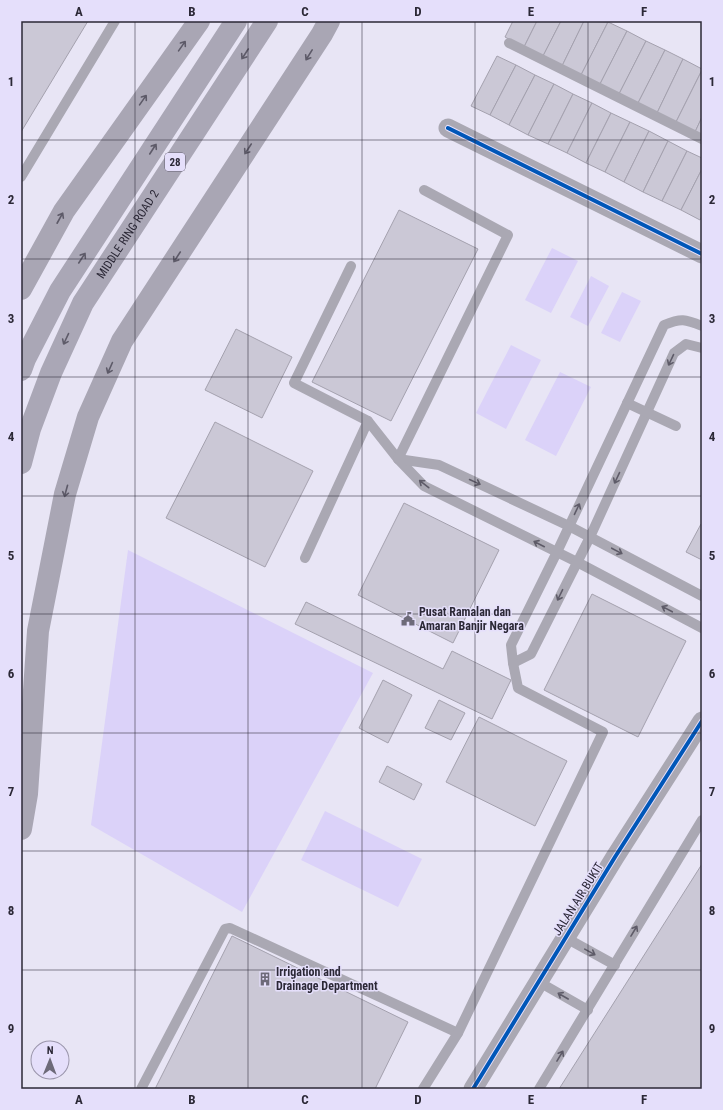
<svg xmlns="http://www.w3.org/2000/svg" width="723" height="1110" font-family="'Roboto Condensed',sans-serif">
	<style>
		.green { fill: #dbd2f9 }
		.building { fill: #cbc8d6; stroke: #a4a1ae }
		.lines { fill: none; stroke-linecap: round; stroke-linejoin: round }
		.service { stroke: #aaa8b3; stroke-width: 10 }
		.minor { stroke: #aaa8b3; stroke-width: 19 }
		.secondary { stroke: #a9a6b4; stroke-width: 22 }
		.trunk { stroke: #aaa7b6; stroke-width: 22 }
		.cycleway-casing { stroke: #e5dffb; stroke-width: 6 }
		.cycleway { stroke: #0057b8; stroke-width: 4 }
		.oneway { stroke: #5d5a68 }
		.oneway2 { stroke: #5e5b69 }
		.oneway3 { stroke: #5e5b68 }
		.grid { fill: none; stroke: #2b2836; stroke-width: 1; stroke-opacity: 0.55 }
		.labels { text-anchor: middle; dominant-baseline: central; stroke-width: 3; stroke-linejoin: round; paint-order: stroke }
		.shield { fill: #e5dffb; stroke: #635f71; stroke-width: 1 }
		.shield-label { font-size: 11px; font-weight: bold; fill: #2b2836 }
		.street-label { font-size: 12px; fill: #2b2836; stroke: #e5dffb }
		.poi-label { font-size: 12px; font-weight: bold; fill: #2b2836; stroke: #e5dffb; text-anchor: start }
		.neatline { fill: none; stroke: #2b2836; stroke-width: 1.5 }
		.grid-label { font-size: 13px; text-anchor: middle; font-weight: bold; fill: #2b2836 }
	</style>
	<rect width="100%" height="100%" fill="#e8e5f5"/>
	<g class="green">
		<path d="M 552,248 L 578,261 L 551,313 L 525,300 Z"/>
		<path d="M 591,276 L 609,286 L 588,326 L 570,317 Z"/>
		<path d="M 622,292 L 641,301 L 620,342 L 601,333 Z"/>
		<path d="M 511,345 L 541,360 L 506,429 L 476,413 Z"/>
		<path d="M 560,372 L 591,387 L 556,456 L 525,440 Z"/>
		<path d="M 128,550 L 373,673 L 242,912 L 91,825 Z"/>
		<path d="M 325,811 L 422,859 L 398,907 L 301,860 Z"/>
	</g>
	<g class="building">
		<path d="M 21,21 L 88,21 L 21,132 Z"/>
		<path d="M 513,21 L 537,21 L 524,47 L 505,37 Z"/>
		<path d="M 537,21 L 561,21 L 543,56 L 524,47 Z"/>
		<path d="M 561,21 L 584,21 L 562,66 L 543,56 Z"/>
		<path d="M 584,21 L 608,22 L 581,75 L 562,66 Z"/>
		<path d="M 608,22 L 627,31 L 600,84 L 581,75 Z"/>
		<path d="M 627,31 L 646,41 L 619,94 L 600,84 Z"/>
		<path d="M 646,41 L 665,50 L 638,103 L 619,94 Z"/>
		<path d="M 665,50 L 683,59 L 657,113 L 638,103 Z"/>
		<path d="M 497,56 L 516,65 L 490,115 L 471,106 Z"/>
		<path d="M 683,59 L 702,69 L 702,70 L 676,122 L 657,113 Z"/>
		<path d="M 516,65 L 535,75 L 509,125 L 490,115 Z"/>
		<path d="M 702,70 L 702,117 L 695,132 L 676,122 Z"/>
		<path d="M 535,75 L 554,84 L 528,135 L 509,125 Z"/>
		<path d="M 554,84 L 573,94 L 548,144 L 528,135 Z"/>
		<path d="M 573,94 L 592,103 L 567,153 L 548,144 Z"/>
		<path d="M 592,103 L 611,113 L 586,163 L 567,153 Z"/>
		<path d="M 611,113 L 630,122 L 605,172 L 586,163 Z"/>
		<path d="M 702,117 L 702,135 L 695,132 Z"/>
		<path d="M 630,122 L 649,131 L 624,182 L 605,172 Z"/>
		<path d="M 649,131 L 668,141 L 643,192 L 624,182 Z"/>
		<path d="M 668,141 L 687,151 L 662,201 L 643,192 Z"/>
		<path d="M 687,151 L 702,158 L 702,169 L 681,210 L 662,201 Z"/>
		<path d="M 702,169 L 702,216 L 700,220 L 681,210 Z"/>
		<path d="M 399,210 L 478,249 L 391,421 L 312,382 Z"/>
		<path d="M 236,329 L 292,357 L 262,418 L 205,390 Z"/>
		<path d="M 215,422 L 313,471 L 265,567 L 166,518 Z"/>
		<path d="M 404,503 L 499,550 L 453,643 L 358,595 Z"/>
		<path d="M 701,524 L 702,524 L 702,560 L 686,552 Z"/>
		<path d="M 592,594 L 686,641 L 638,737 L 544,690 Z"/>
		<path d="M 306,602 L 443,669 L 452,651 L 511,680 L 492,719 L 295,624 Z"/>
		<path d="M 383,680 L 412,695 L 388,743 L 359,728 Z"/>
		<path d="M 439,700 L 465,713 L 451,740 L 425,728 Z"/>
		<path d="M 479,717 L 567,761 L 535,826 L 446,782 Z"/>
		<path d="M 387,766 L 422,784 L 414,800 L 379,782 Z"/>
		<path d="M 702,864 L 702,1089 L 559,1089 Z"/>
		<path d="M 232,936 L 408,1022 L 375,1089 L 155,1089 Z"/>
	</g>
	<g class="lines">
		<g class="service">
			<path d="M 509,43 L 702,139"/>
			<path d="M 21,177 L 115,21"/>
			<path d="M 351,266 L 294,383 L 368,421 L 398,459 L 424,486 L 577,562 L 702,628"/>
			<path d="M 702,326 C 685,319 681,318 664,325 L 557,552 L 511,645 L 513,663 L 531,654 L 590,537 L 674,353 L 686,344 L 702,348"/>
			<path d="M 627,403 L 676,426"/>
			<path d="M 398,459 L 508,235 L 424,190"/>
			<path d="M 398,459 L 439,465 L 569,526 L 702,596"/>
			<path d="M 305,558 L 368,421"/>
			<path d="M 566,938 L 615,965"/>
			<path d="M 539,982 L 588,1010"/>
			<path d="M 141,1089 L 225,929 L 230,928 L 458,1033"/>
			<path d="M 423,1089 L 458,1033 L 603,732 L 518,688 L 513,663"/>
			<path d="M 539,1089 L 702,820"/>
		</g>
		<g class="minor">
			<path d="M 448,128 L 702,254"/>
			<path d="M 473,1089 L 615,857 L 702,721"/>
		</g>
		<g class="secondary">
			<path d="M 21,289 L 64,211 L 199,21"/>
			<path d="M 21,829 L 27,794 L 38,631 L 65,494 L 88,417 L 122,341 L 322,34 L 329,21"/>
		</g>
		<g class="trunk">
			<path d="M 21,370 L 25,359 L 60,291 L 236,21"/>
			<path id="s1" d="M 21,463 L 30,429 L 51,373 L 83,303 L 267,21"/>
		</g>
		<g class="cycleway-casing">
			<g id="cycleway">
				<path d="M 448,128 L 702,254"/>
				<path d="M 473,1089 L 615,857 L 702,721"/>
			</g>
		</g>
		<use href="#cycleway" class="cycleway"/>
	</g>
	<defs><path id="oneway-shaft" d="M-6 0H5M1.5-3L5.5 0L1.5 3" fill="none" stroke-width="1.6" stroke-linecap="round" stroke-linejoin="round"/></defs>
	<g class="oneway">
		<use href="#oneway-shaft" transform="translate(182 46) rotate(-55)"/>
		<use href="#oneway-shaft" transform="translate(309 55) rotate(122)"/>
		<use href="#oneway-shaft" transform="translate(143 100) rotate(-55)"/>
		<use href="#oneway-shaft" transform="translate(248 149) rotate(123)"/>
		<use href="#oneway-shaft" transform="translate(60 218) rotate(-61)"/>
		<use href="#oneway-shaft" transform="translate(177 257) rotate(123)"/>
		<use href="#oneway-shaft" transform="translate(110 368) rotate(114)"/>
		<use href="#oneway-shaft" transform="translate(66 491) rotate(105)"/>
	</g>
	<g class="oneway2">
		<use href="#oneway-shaft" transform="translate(245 54) rotate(123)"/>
		<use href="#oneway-shaft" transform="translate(153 149) rotate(-57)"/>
		<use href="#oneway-shaft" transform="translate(82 258) rotate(-57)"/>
		<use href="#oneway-shaft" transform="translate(66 339) rotate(115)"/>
	</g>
	<g class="oneway3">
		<use href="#oneway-shaft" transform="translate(671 360) rotate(115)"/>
		<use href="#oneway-shaft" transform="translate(617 478) rotate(115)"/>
		<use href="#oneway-shaft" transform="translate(475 482) rotate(25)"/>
		<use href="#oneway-shaft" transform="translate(424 484) rotate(-142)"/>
		<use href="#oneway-shaft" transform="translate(577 509) rotate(-65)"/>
		<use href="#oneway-shaft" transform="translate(539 544) rotate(-153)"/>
		<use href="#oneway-shaft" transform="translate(617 551) rotate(28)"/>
		<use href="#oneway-shaft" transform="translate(560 595) rotate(116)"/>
		<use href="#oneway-shaft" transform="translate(667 609) rotate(-152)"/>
		<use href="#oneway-shaft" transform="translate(634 931) rotate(-59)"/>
		<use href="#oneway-shaft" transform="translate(590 952) rotate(29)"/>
		<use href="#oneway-shaft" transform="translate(563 996) rotate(-150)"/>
		<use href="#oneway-shaft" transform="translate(560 1056) rotate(-59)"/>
	</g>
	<path class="grid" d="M 135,21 L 135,1089M 248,21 L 248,1089M 362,21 L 362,1089M 475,21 L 475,1089M 588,21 L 588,1089M 21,140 L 702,140M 21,259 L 702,259M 21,377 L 702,377M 21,496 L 702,496M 21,614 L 702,614M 21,733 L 702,733M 21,851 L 702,851M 21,970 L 702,970"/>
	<defs>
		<g id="civic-bare" transform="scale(1.08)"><path d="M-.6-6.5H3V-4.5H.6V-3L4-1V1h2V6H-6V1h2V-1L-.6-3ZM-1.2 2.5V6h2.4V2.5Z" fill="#6d6a79" stroke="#e5dffb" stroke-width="2.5" paint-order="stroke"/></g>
		<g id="building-bare" transform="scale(1.08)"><path d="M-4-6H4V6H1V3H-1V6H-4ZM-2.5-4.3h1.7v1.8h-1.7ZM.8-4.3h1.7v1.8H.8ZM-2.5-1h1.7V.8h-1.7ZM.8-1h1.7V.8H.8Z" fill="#6d6a79" stroke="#e5dffb" stroke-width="2.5" paint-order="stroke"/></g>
	</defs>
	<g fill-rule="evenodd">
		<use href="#civic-bare" x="408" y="619"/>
		<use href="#building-bare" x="265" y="979"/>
	</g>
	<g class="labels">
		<rect class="shield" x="165" y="153" width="20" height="18" rx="3"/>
		<g class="shield-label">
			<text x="175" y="162">28</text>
		</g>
		<g class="street-label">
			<text stroke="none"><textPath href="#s1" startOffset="254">MIDDLE RING ROAD 2</textPath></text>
			<text transform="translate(578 899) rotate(-58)">JALAN AIR BUKIT</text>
		</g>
		<g class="poi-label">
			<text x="419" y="612">Pusat Ramalan dan<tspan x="419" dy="14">Amaran Banjir Negara</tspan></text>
			<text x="276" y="972">Irrigation and<tspan x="276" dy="14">Drainage Department</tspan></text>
		</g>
	</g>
	<rect width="723" height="1110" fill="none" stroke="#e5dffb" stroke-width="44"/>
	<g transform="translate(50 1060) rotate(1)"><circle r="19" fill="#e5dffb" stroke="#9b96ac"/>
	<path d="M0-3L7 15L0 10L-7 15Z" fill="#6d6a79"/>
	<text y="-6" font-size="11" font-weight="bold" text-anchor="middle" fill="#2b2836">N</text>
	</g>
	<rect x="22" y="22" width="679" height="1066" class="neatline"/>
	<g class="grid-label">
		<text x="79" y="16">A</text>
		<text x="192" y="16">B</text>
		<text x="305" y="16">C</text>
		<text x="418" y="16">D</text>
		<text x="531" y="16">E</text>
		<text x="644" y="16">F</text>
		<text x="11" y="86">1</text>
		<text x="712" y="86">1</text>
		<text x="11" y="204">2</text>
		<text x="712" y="204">2</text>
		<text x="11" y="323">3</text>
		<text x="712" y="323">3</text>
		<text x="11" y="441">4</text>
		<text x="712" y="441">4</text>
		<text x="11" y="560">5</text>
		<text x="712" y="560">5</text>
		<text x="11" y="678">6</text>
		<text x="712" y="678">6</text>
		<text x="11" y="796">7</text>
		<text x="712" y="796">7</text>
		<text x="11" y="915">8</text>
		<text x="712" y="915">8</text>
		<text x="11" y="1033">9</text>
		<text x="712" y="1033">9</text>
		<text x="79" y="1104">A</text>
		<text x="192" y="1104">B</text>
		<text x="305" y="1104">C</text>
		<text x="418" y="1104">D</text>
		<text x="531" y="1104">E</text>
		<text x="644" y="1104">F</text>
	</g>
</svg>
